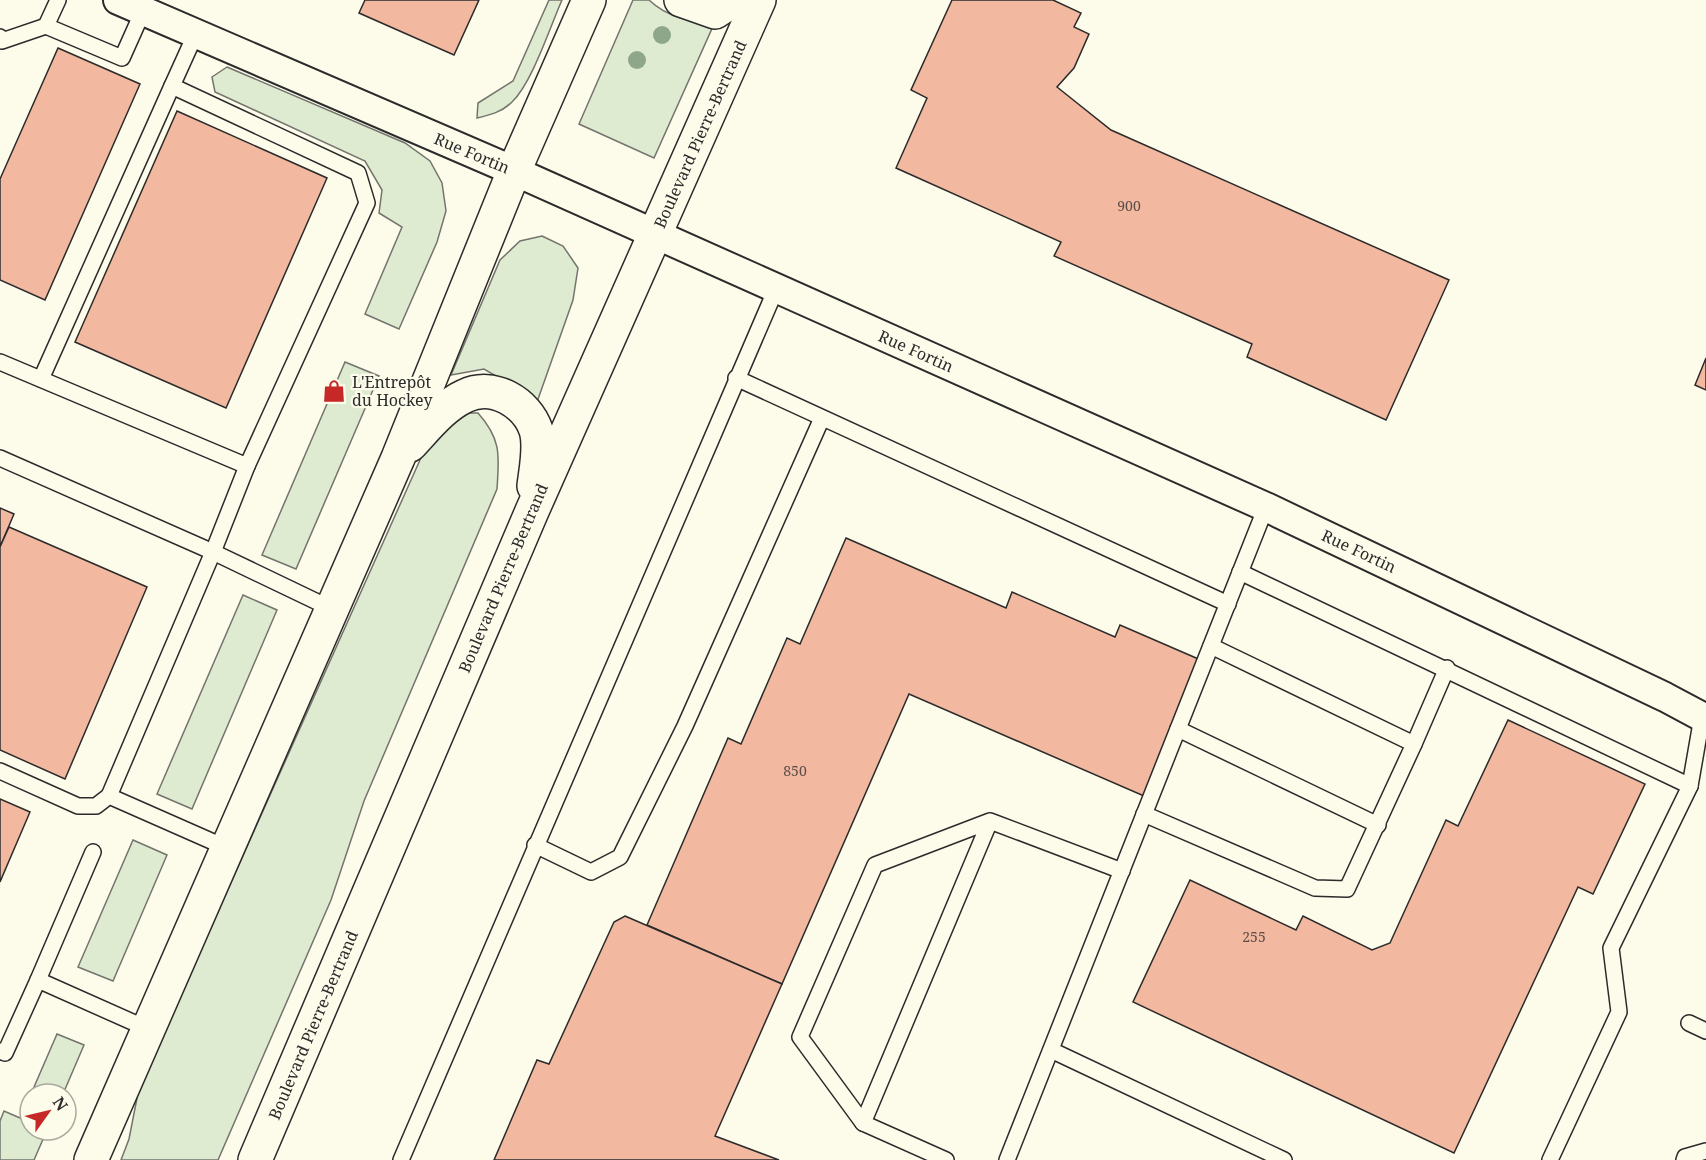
<svg xmlns="http://www.w3.org/2000/svg" width="1706" height="1160" font-family="'Noto Serif',serif">
	<style>
		.green { fill: #deebd1; stroke: #74746e; stroke-width: 1.5 }
		.building { fill: #f2b8a0; stroke: #2b2b2b; stroke-width: 1.5 }
		.lines { fill: none; stroke-linecap: round; stroke-linejoin: round }
		.service-casing { stroke: #2b2b2b; stroke-width: 18 }
		.minor-casing { stroke: #2b2b2b; stroke-width: 32 }
		.secondary-casing { stroke: #2b2b2b; stroke-width: 36 }
		.service { stroke: #fdfbea; stroke-width: 15 }
		.minor { stroke: #fdfbea; stroke-width: 28 }
		.secondary { stroke: #fdfbea; stroke-width: 33 }
		.tree { fill: #8ea78a }
		.labels { text-anchor: middle; dominant-baseline: central; stroke-width: 4.5; stroke-linejoin: round; paint-order: stroke }
		.number-label { font-size: 14px; fill: #5d4e48 }
		.street-label { font-size: 16px; fill: #2b2b2b; stroke: #fdfbea }
		.poi-label { font-size: 16px; fill: #2b2b2b; stroke: #fdfbea; text-anchor: start }
	</style>
	<rect width="100%" height="100%" fill="#fdfbea"/>
	<g class="green">
		<path d="M 549,0 L 562,0 C 550,27 532,83 512,102 C 502,112 490,115 477,118 L 478,103 L 513,81 Z"/>
		<path d="M 633,0 L 649,0 C 668,18 689,21 714,24 L 654,158 L 579,124 Z"/>
		<path d="M 227,67 L 405,143 L 430,161 L 442,183 L 446,211 L 437,242 L 399,329 L 365,314 L 402,227 L 379,213 L 382,190 L 365,161 L 215,92 L 212,77 Z"/>
		<path d="M 542,236 L 563,246 L 578,268 L 573,300 L 531,419 L 508,383 L 484,369 L 451,375 L 500,260 L 520,241 Z"/>
		<path d="M 345,362 L 379,376 L 296,569 L 262,555 Z"/>
		<path d="M 468,413 L 478,413 C 502,440 499,456 497,489 L 364,801 L 331,900 L 218,1160 L 121,1160 L 129,1139 L 139,1088 L 424,451 L 439,425 Z"/>
		<path d="M 243,595 L 277,610 L 192,809 L 157,794 Z"/>
		<path d="M 133,840 L 167,855 L 113,981 L 78,967 Z"/>
		<path d="M 57,1034 L 84,1045 L 63,1094 L 31,1094 Z"/>
		<path d="M 30,1096 L 30,1130 L 47,1130 L 34,1160 L 0,1160 L 0,1121 L 4,1111 L 20,1118 Z"/>
	</g>
	<g class="building">
		<path d="M 365,0 L 479,0 L 454,55 L 359,13 Z"/>
		<path d="M 952,0 L 1053,0 L 1081,13 L 1074,27 L 1089,34 L 1074,68 L 1057,87 L 1111,130 L 1449,280 L 1386,420 L 1247,357 L 1252,344 L 1054,256 L 1061,242 L 896,168 L 927,98 L 911,90 Z"/>
		<path d="M 58,48 L 140,84 L 45,300 L 0,280 L 0,179 Z"/>
		<path d="M 177,111 L 327,178 L 226,408 L 75,342 Z"/>
		<path d="M 1706,358 L 1706,390 L 1695,385 Z"/>
		<path d="M 0,508 L 14,514 L 0,547 Z"/>
		<path d="M 9,527 L 147,587 L 65,779 L 0,750 L 0,547 Z"/>
		<path d="M 846,538 L 1006,608 L 1012,592 L 1115,637 L 1120,625 L 1203,661 L 1144,796 L 909,694 L 782,984 L 647,925 L 728,738 L 741,744 L 787,638 L 800,644 Z"/>
		<path d="M 1508,720 L 1645,784 L 1593,894 L 1578,887 L 1454,1153 L 1133,1002 L 1190,880 L 1296,930 L 1303,916 L 1372,950 L 1390,943 L 1446,820 L 1458,826 Z"/>
		<path d="M 0,799 L 30,812 L 0,882 Z"/>
		<path d="M 625,916 L 782,984 L 715,1136 L 779,1160 L 494,1160 L 537,1060 L 549,1064 L 614,922 Z"/>
	</g>
	<g class="lines">
		<g class="service-casing">
			<g id="service">
				<path d="M 58,0 L 46,26 L 122,58 L 143,11"/>
				<path d="M 0,37 L 2,41 L 46,26"/>
				<path d="M 172,86 L 196,33"/>
				<path d="M 0,362 L 247,466 L 213,552 L 0,458"/>
				<path d="M 736,378 L 1228,604"/>
				<path d="M 41,379 L 172,86 L 358,173 L 367,203 L 247,466"/>
				<path d="M 1240,572 L 1690,786 L 1702,717"/>
				<path d="M 1178,729 L 1378,825"/>
				<path d="M 1414,744 L 1447,668"/>
				<path d="M 0,771 L 78,806 L 96,806 L 109,796 L 227,848"/>
				<path d="M 109,796 L 213,552 L 332,609"/>
				<path d="M 1144,814 L 1315,888 L 1347,889 L 1414,744 L 1211,646"/>
				<path d="M 990,821 L 875,865 L 800,1037 L 863,1123 L 990,821 L 1122,871"/>
				<path d="M 535,845 L 591,872 L 620,857 L 685,726 L 822,418"/>
				<path d="M 93,852 L 38,980 L 148,1029"/>
				<path d="M 1689,1023 L 1706,1031"/>
				<path d="M 1051,1050 L 1284,1160"/>
				<path d="M 0,1051 L 5,1053 L 38,980"/>
				<path d="M 863,1123 L 946,1160"/>
				<path d="M 401,1160 L 776,289"/>
				<path d="M 1007,1160 L 1266,507"/>
				<path d="M 1550,1160 L 1619,1012 L 1611,948 L 1690,786"/>
				<path d="M 1684,1160 L 1685,1157 L 1706,1151"/>
			</g>
		</g>
		<g class="minor-casing">
			<path id="minor" d="M 118,0 L 514,171 L 1266,507 L 1665,697 L 1706,719"/>
		</g>
		<g class="secondary-casing">
			<g id="secondary">
				<path d="M 681,0 L 715,12 L 733,0"/>
				<path d="M 410,445 C 426,428 443,406 465,396 C 493,382 527,403 536,430 C 541,447 536,469 534,486"/>
				<path d="M 91,1160 L 398,458 L 514,171 L 589,0"/>
				<path d="M 255,1160 L 532,511 L 759,0"/>
			</g>
		</g>
		<use href="#service" class="service"/>
		<use href="#minor" class="minor"/>
		<use href="#secondary" class="secondary"/>
	</g>
	<g class="tree">
		<circle cx="662" cy="35" r="9"/>
		<circle cx="637" cy="60" r="9"/>
	</g>
	<defs>
		<g id="shop-bare" transform="scale(1.8)"><path d="M-5-2.5h2.3a2.7 3.5 0 0 1 5.4 0H5L5.5 6h-11ZM-1.5-2.5h3a1.5 2.3 0 0 0-3 0Z" fill="#c62828" stroke="#fdfbea" stroke-width="2.5" paint-order="stroke"/></g>
	</defs>
	<g fill-rule="evenodd">
		<use href="#shop-bare" x="334" y="391"/>
	</g>
	<g class="labels">
		<g class="number-label">
			<text x="1129" y="205">900</text>
			<text x="795" y="770">850</text>
			<text x="1254" y="936">255</text>
		</g>
		<g class="street-label">
			<text transform="translate(700 134) rotate(-66)">Boulevard Pierre-Bertrand</text>
			<text transform="translate(472 153) rotate(23)">Rue Fortin</text>
			<text transform="translate(916 351) rotate(24)">Rue Fortin</text>
			<text transform="translate(1359 551) rotate(25)">Rue Fortin</text>
			<text transform="translate(503 578) rotate(-67)">Boulevard Pierre-Bertrand</text>
			<text transform="translate(313 1025) rotate(-67)">Boulevard Pierre-Bertrand</text>
		</g>
		<g class="poi-label">
			<text x="352" y="382">L'Entrepôt<tspan x="352" dy="18">du Hockey</tspan></text>
		</g>
	</g>
	<g transform="translate(48 1112) rotate(56)"><circle r="28" fill="#fdfbea" stroke="#a9a89e" stroke-width="1.5"/>
	<path d="M0-4.5L10 22L0 15L-10 22Z" fill="#c62828"/>
	<text y="-9" font-size="16" font-weight="bold" text-anchor="middle" fill="#2b2b2b">N</text>
	</g>
</svg>
